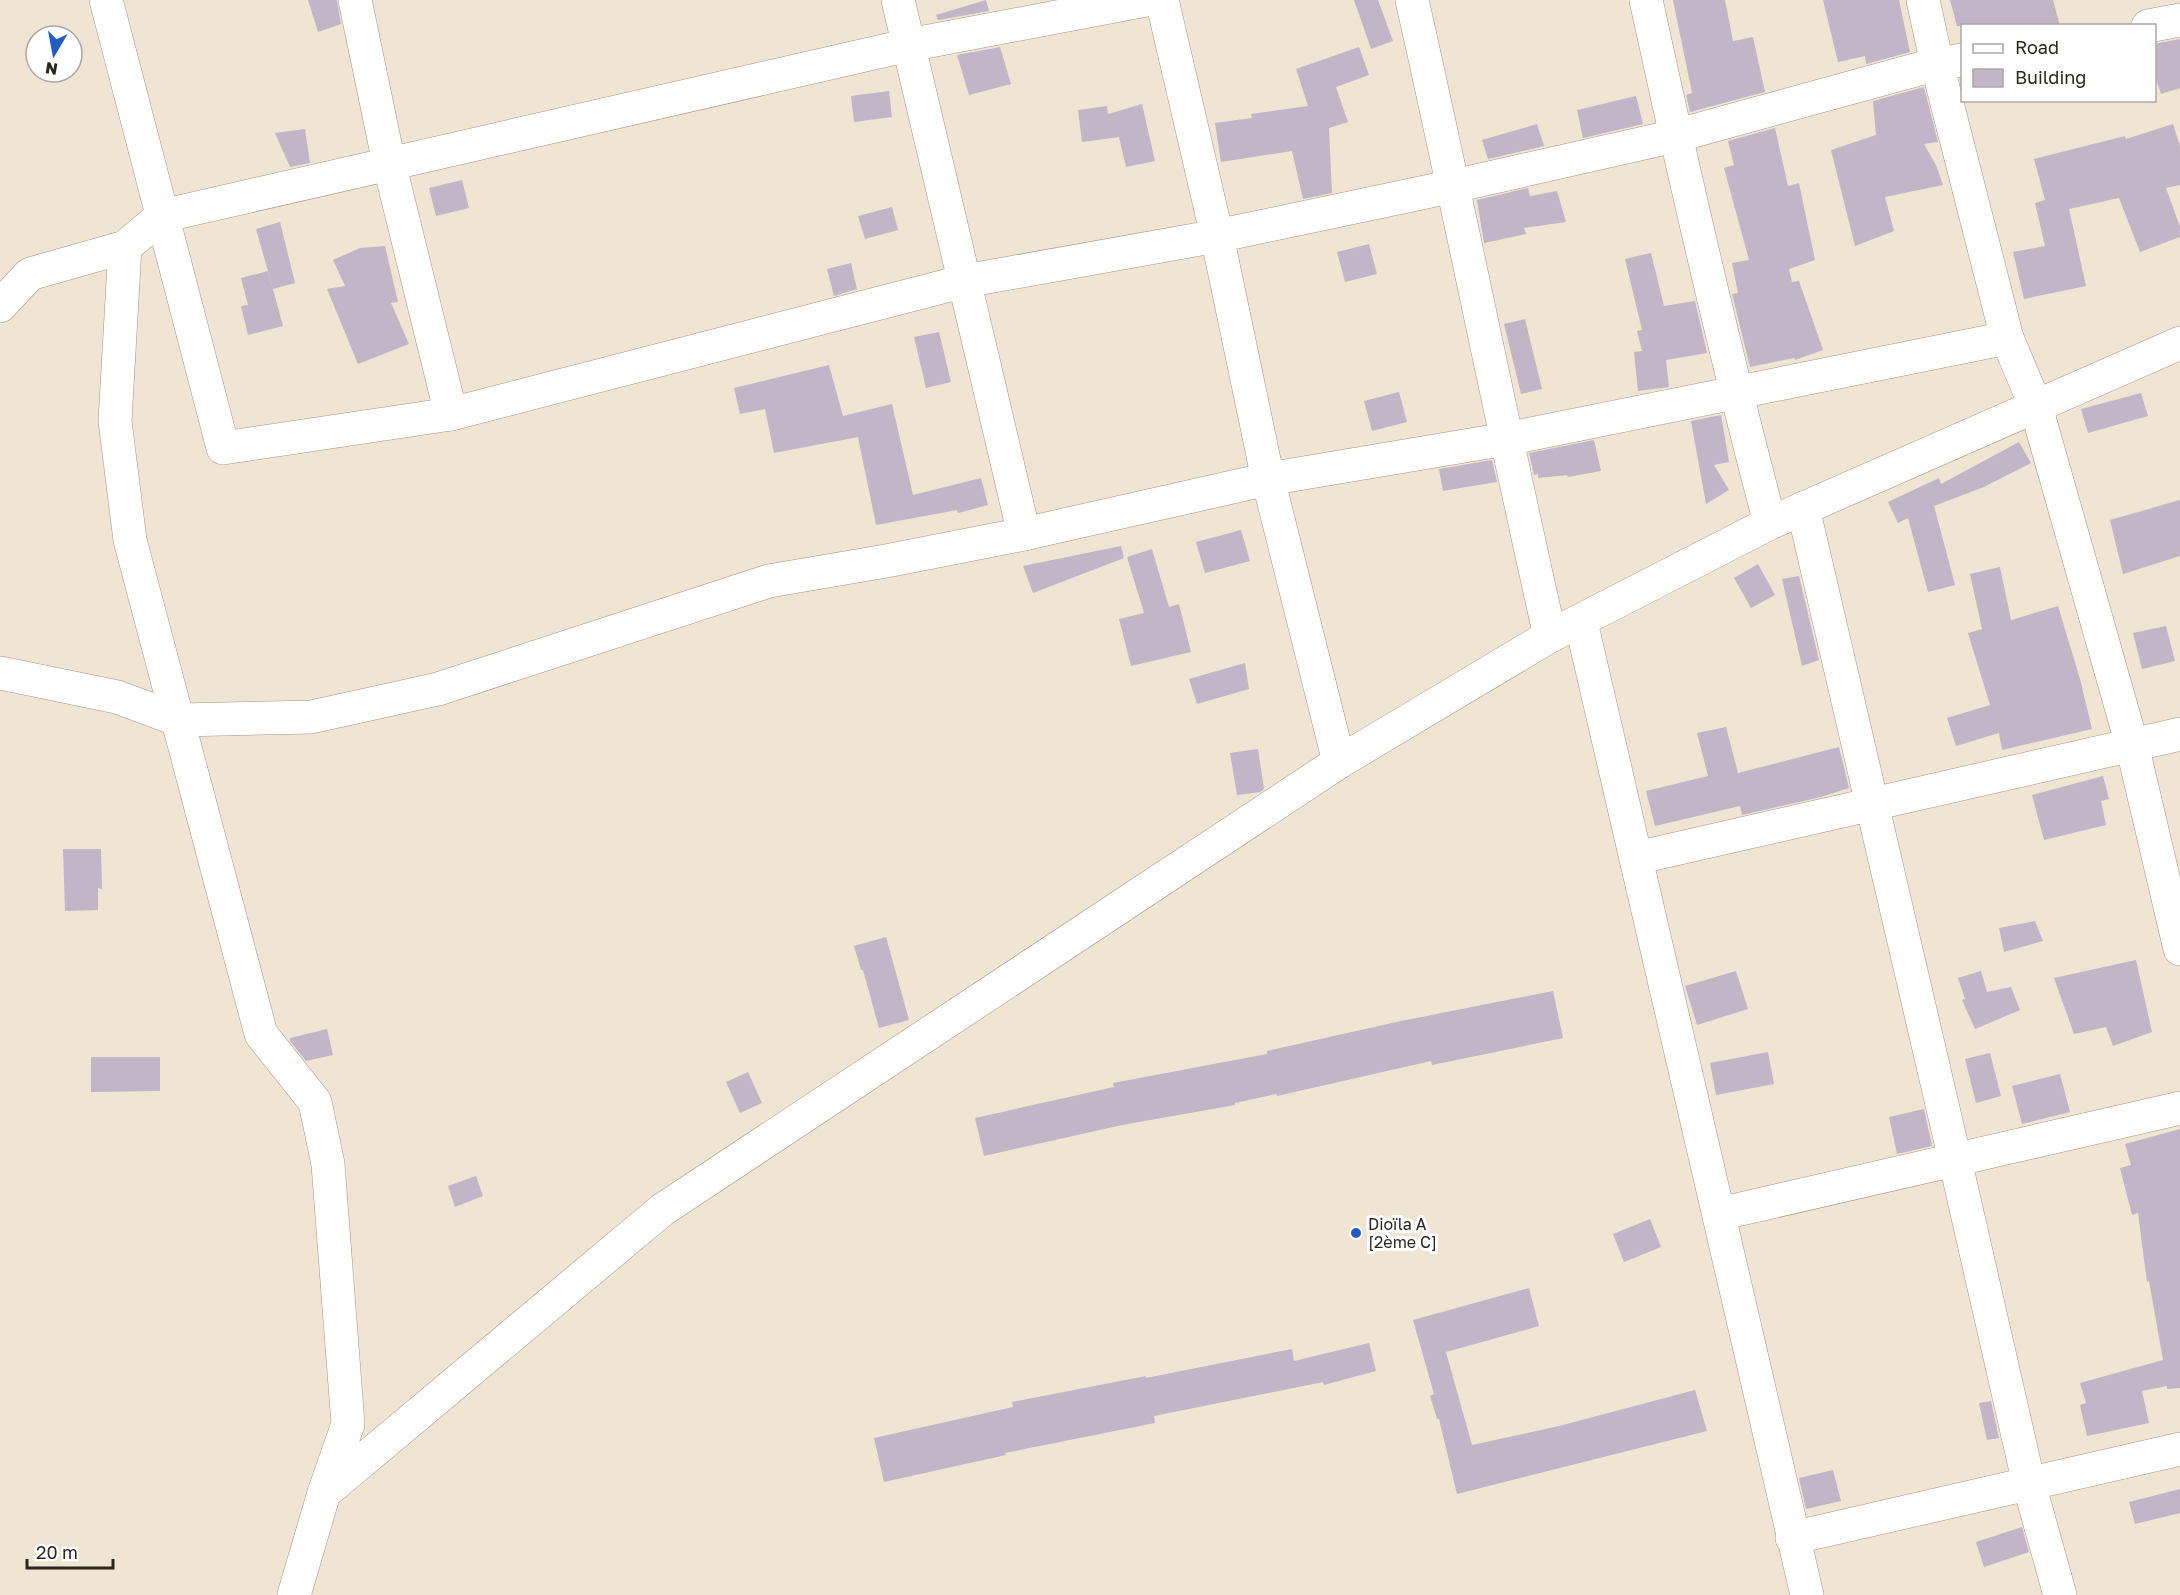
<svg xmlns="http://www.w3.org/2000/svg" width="2180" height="1595" font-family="'Golos Text',sans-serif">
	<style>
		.building { fill: #c2b5c7 }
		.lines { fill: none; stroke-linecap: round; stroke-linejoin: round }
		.minor-casing { stroke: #a19685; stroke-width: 34 }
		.minor { stroke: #fff; stroke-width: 33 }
		.poi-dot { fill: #225bc7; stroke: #fff; stroke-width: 2 }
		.labels { text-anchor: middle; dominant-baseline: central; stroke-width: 6; stroke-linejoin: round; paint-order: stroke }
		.poi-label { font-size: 16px; fill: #2a261f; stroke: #fff; text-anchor: start }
	</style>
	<rect width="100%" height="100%" fill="#f0e4d2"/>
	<g class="building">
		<path d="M 308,0 L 337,0 L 341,24 L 318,32 Z"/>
		<path d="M 986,0 L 989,11 L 938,20 L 936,15 Z"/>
		<path d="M 1354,0 L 1378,0 L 1393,41 L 1371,49 Z"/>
		<path d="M 1673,0 L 1725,0 L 1733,41 L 1753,37 L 1765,92 L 1690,112 L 1686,95 L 1692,93 Z"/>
		<path d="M 1823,0 L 1899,0 L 1910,52 L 1866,64 L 1865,56 L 1838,62 Z"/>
		<path d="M 1950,0 L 2053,0 L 2060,26 L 1957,26 Z"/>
		<path d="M 2180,39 L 2180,88 L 2161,94 L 2154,73 L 2154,44 Z"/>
		<path d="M 1000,47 L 1011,84 L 969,95 L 957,55 Z"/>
		<path d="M 1359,47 L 1369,75 L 1336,87 L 1348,122 L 1329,128 L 1332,193 L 1303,199 L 1292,151 L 1221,162 L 1215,123 L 1252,118 L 1251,114 L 1308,106 L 1296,69 Z"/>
		<path d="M 1924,87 L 1938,142 L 1924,144 L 1936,165 L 1943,185 L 1885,197 L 1894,231 L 1855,246 L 1831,150 L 1876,135 L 1873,101 Z"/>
		<path d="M 889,91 L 892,117 L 854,122 L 851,96 Z"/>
		<path d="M 1636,96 L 1643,124 L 1583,138 L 1577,110 Z"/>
		<path d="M 1142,104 L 1155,161 L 1126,167 L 1119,137 L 1082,142 L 1078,110 L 1107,106 L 1108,114 Z"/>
		<path d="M 1537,124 L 1544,146 L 1488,159 L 1482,140 Z"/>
		<path d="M 2173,124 L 2180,146 L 2180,185 L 2166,188 L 2180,227 L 2180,237 L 2140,252 L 2119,198 L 2069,209 L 2086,286 L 2024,299 L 2013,252 L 2045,246 L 2035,203 L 2045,200 L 2034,159 L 2125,136 L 2126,139 Z"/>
		<path d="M 1775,128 L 1788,186 L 1799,183 L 1815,260 L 1789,269 L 1792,282 L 1799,281 L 1823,350 L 1795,360 L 1794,358 L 1750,367 L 1732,294 L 1738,293 L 1732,263 L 1749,260 L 1724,168 L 1734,165 L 1728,141 Z"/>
		<path d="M 305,129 L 310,163 L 290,167 L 275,133 Z"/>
		<path d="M 462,180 L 469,208 L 436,216 L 429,188 Z"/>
		<path d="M 1528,188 L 1530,196 L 1557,191 L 1566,222 L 1524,228 L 1526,234 L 1484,243 L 1477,200 Z"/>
		<path d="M 892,207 L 898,230 L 865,239 L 858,216 Z"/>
		<path d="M 280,222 L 295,283 L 273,289 L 256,229 Z"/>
		<path d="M 1369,244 L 1377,274 L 1345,282 L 1337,252 Z"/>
		<path d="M 385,246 L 398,302 L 391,303 L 409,344 L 358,364 L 327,289 L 345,286 L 333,260 L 360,248 Z"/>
		<path d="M 1651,253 L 1664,306 L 1695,301 L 1707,353 L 1666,360 L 1669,387 L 1638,391 L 1634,352 L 1642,351 L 1637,331 L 1642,330 L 1625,259 Z"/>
		<path d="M 851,263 L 857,289 L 834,296 L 827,269 Z"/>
		<path d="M 268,271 L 283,326 L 248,335 L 241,306 L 248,305 L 241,278 Z"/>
		<path d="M 1525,319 L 1542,389 L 1521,394 L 1504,324 Z"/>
		<path d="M 939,332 L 951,382 L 926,388 L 914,337 Z"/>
		<path d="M 829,365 L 843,416 L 892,404 L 913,495 L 981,478 L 988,505 L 958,513 L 957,510 L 876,525 L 858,437 L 774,453 L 765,409 L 740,414 L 734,388 Z"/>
		<path d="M 1399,392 L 1407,422 L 1372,431 L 1364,401 Z"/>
		<path d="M 2141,393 L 2148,416 L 2088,433 L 2081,409 Z"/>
		<path d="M 1721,415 L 1729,462 L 1714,465 L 1729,490 L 1706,504 L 1691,421 Z"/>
		<path d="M 1594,440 L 1601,471 L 1568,477 L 1567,475 L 1538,478 L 1538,474 L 1534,475 L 1529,453 Z"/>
		<path d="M 2019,442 L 2031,463 L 1984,487 L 1934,506 L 1955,585 L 1928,592 L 1908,518 L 1898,523 L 1888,502 L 1939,478 L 1941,484 Z"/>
		<path d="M 1492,460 L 1497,482 L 1443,491 L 1439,469 Z"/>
		<path d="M 2180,500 L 2180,556 L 2123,574 L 2110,520 Z"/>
		<path d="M 1241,530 L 1250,561 L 1205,573 L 1196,542 Z"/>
		<path d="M 1121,546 L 1124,558 L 1033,593 L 1023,566 Z"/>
		<path d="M 1152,549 L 1169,607 L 1179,604 L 1191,652 L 1131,666 L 1119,619 L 1144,613 L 1127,557 Z"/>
		<path d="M 1758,564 L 1775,595 L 1751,608 L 1734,578 Z"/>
		<path d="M 2000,567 L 2011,620 L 2058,606 L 2080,679 L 2092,729 L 2002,750 L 1999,733 L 1956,746 L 1947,718 L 1990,705 L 1968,633 L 1982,629 L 1970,574 Z"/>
		<path d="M 1799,576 L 1819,660 L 1802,666 L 1782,579 Z"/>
		<path d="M 2166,626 L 2175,661 L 2142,669 L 2133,633 Z"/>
		<path d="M 1245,663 L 1249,689 L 1197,704 L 1189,679 Z"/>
		<path d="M 1726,727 L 1738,773 L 1839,747 L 1849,788 L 1821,797 L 1742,815 L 1740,806 L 1655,826 L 1646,791 L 1708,776 L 1697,733 Z"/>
		<path d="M 1258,749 L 1264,789 L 1260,792 L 1237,795 L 1230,753 Z"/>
		<path d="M 2103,776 L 2109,799 L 2101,801 L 2106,825 L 2044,840 L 2032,795 Z"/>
		<path d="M 63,849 L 101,849 L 102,889 L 98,888 L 98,910 L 65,911 Z"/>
		<path d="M 2035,921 L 2043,941 L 2004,952 L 1999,928 Z"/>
		<path d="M 886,937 L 909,1020 L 879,1028 L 863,970 L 861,970 L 854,946 Z"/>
		<path d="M 2136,960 L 2152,1032 L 2113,1046 L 2106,1027 L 2074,1034 L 2054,978 Z"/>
		<path d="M 1736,971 L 1748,1009 L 1697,1025 L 1685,986 Z"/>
		<path d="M 1981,971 L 1987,992 L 2011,987 L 2020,1010 L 1975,1029 L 1962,1000 L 1965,999 L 1958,978 Z"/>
		<path d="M 1553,991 L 1563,1038 L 1432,1065 L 1431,1061 L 1277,1096 L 1276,1094 L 1235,1103 L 1235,1105 L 1122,1125 L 984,1156 L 975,1118 L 1114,1087 L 1113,1083 L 1267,1054 L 1267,1051 L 1401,1021 Z"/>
		<path d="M 327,1029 L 333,1055 L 306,1061 L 290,1041 L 290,1038 Z"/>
		<path d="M 1768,1052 L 1774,1084 L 1716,1095 L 1710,1063 Z"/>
		<path d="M 1990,1053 L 2001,1096 L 1976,1103 L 1965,1059 Z"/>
		<path d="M 91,1057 L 160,1057 L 160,1091 L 91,1092 Z"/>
		<path d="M 748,1072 L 762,1103 L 740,1113 L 726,1082 Z"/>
		<path d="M 2060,1074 L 2070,1112 L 2022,1124 L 2012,1086 Z"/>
		<path d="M 1924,1109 L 1932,1146 L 1897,1154 L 1889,1117 Z"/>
		<path d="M 2180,1129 L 2180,1388 L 2167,1389 L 2167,1386 L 2142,1391 L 2149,1423 L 2087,1436 L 2080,1405 L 2086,1403 L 2080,1383 L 2163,1360 L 2149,1281 L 2147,1282 L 2138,1213 L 2132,1215 L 2120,1168 L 2131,1165 L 2125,1144 Z"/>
		<path d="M 476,1176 L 483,1196 L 455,1207 L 448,1186 Z"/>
		<path d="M 1650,1219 L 1661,1247 L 1624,1262 L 1613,1234 Z"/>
		<path d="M 1529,1288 L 1539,1326 L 1446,1352 L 1472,1445 L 1559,1426 L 1695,1390 L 1707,1431 L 1457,1494 L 1439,1419 L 1437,1419 L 1430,1396 L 1434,1394 L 1413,1320 Z"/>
		<path d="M 1369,1343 L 1376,1371 L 1324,1385 L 1323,1382 L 1154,1416 L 1155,1423 L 1005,1453 L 1006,1455 L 884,1482 L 874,1438 L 1013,1407 L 1012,1402 L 1146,1376 L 1146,1378 L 1292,1349 L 1294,1361 Z"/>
		<path d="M 1991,1401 L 1999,1438 L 1987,1440 L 1979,1403 Z"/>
		<path d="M 1833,1470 L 1841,1501 L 1806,1509 L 1799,1478 Z"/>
		<path d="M 2180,1489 L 2180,1513 L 2135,1524 L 2129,1502 Z"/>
		<path d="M 2022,1527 L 2029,1552 L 1984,1567 L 1976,1542 Z"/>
	</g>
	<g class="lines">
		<g class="minor-casing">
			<g id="minor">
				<path d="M 106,0 L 223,448 L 451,414 L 965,281 L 1217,236 L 1454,186 L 1675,136 L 1937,64 L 1962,60"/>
				<path d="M 355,0 L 389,163 L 451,414"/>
				<path d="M 898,0 L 1024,534"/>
				<path d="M 1162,0 L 1217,236 L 1268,479 L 1339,762"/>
				<path d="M 1412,0 C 1460,212 1502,425 1550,636"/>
				<path d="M 1646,0 C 1684,175 1724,350 1770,523"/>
				<path d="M 1923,0 L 1937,64 L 2007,338 L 2036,407 L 2132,745 L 2180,949"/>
				<path d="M 2148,26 L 2180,20"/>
				<path d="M 125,247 L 115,421 L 130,540 L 261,1034 L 315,1102 L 328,1164 L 348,1424 L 324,1493"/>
				<path d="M 0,306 L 30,274 L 125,247 L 162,216 L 909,45 L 1146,0"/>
				<path d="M 1803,508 L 1955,1160 L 2029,1484 L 2060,1595"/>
				<path d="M 1581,622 L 1807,1595"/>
				<path d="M 0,673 L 117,697 L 179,720 L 311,717 L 438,689 L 769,581 L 886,561 L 1024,534 L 1268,479 L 1506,439 L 2007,338"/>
				<path d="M 1636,858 L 2180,734"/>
				<path d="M 1719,1214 L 2180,1108"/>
				<path d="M 1792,1538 L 2180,1449"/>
				<path d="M 294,1595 L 324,1493 L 662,1210 L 1339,762 L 1550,636 L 1770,523 L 2180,343"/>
			</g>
		</g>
		<use href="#minor" class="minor"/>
	</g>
	<circle class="poi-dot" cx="1356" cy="1233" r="6"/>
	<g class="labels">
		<g class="poi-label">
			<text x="1368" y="1224">Dioïla A<tspan x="1368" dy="18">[2ème C]</tspan></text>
		</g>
	</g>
	<rect x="1961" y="24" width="195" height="78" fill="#ffffff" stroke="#aaa8a5" stroke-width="1.5"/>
	<rect x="1973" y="44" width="30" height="9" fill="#ffffff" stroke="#aaa8a5" stroke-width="1.5"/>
	<text x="2015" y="54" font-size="18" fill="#2a261f">Road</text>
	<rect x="1973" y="69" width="30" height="18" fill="#c2b5c7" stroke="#aaa8a5" stroke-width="1.5"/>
	<text x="2015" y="84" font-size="18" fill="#2a261f">Building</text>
	<g transform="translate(54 54) rotate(190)"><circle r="28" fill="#ffffff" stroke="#aaa8a5" stroke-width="1.5"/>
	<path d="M0-4.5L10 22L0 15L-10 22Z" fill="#225bc7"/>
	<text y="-9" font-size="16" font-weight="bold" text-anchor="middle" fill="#2a261f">N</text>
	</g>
	<path d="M27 1559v9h86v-9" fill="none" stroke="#2a261f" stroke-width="3"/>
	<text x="36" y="1559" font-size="18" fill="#2a261f" stroke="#ffffff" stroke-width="4.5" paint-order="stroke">20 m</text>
</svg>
